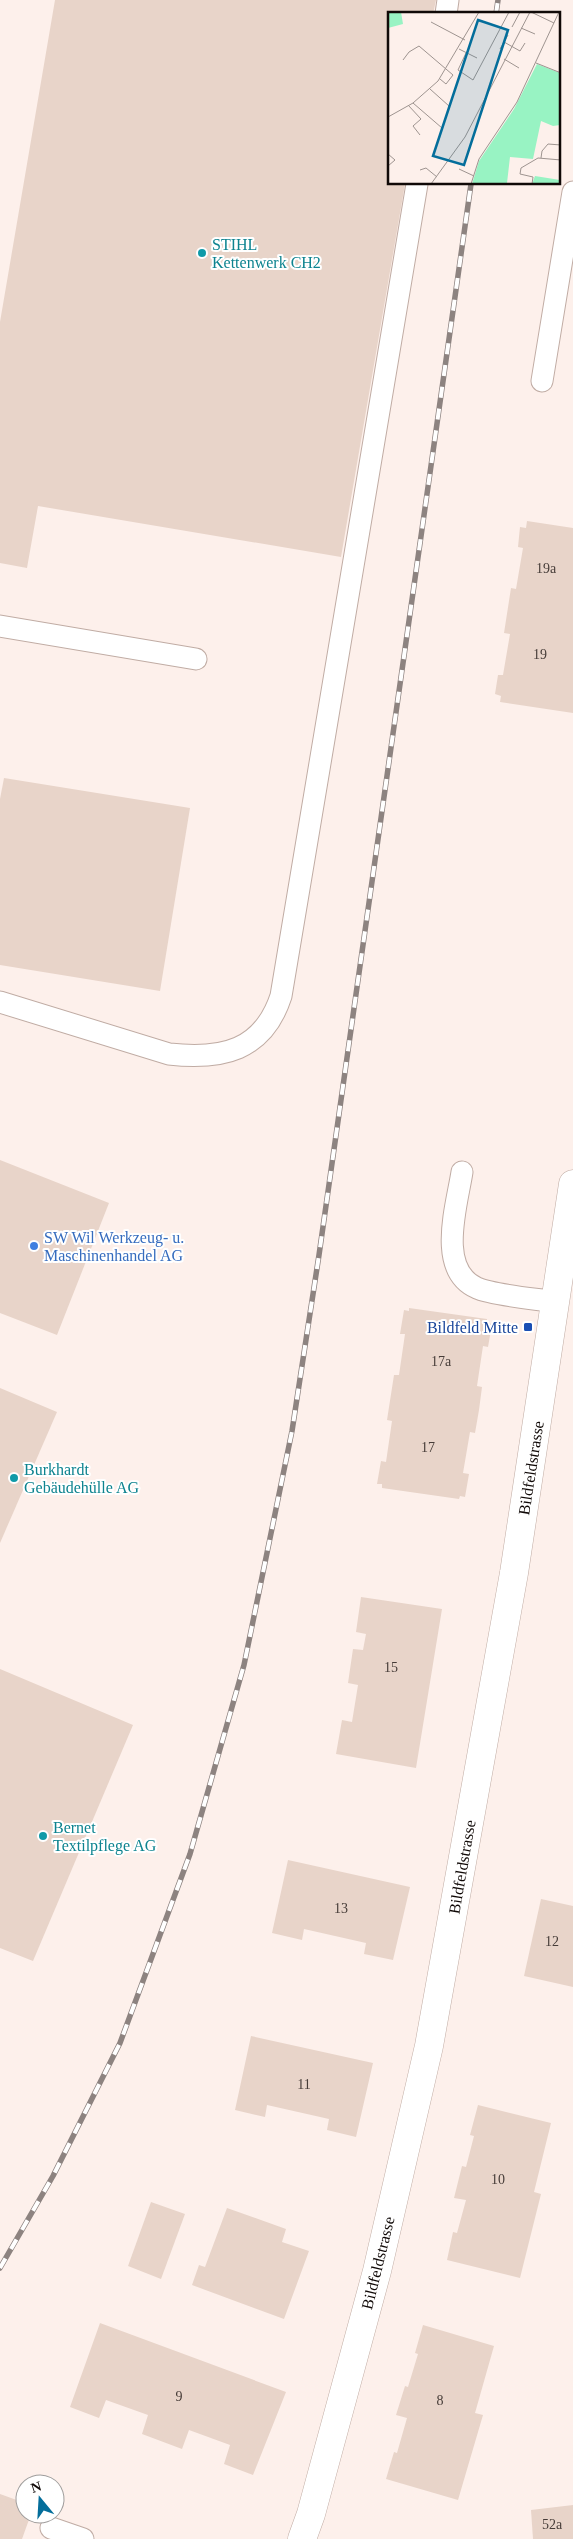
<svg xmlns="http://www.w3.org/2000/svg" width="573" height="2539" font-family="'Times New Roman',serif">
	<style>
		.building { fill: #e8d4c9 }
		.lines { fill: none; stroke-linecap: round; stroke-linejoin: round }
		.service-casing { stroke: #c0aca4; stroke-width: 23 }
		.minor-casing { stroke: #c0aca4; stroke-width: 29 }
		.service { stroke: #fff; stroke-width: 21 }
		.minor { stroke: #fff; stroke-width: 28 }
		.rail-casing { stroke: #8d8380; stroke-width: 5.5 }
		.rail { stroke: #fff; stroke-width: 4; stroke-dasharray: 11; stroke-linecap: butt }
		.culture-dot { fill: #0f9aa8; stroke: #fff; stroke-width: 2 }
		.shop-dot { fill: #3f7fe0; stroke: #fff; stroke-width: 2 }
		.transit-dot { fill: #1a4fb4; stroke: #fff; stroke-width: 2 }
		.labels { text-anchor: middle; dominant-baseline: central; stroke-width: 4; stroke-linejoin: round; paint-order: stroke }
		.number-label { font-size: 14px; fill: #463c38 }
		.culture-label { font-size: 16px; fill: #0d838f; stroke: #fff; text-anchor: start }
		.shop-label { font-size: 16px; fill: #366cbe; stroke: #fff; text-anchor: start }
		.transit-label { font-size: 16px; fill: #164399; stroke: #fff; text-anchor: end }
		.street-label { font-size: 16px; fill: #100907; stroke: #fff }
		.inset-road { fill: none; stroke: #9e9490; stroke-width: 1 }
		.view { fill: #046e9b; fill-opacity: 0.15; stroke: #046e9b; stroke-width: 2.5 }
		.inset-edge { fill: none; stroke: #100907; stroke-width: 2.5 }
	</style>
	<rect width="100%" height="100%" fill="#fdf0eb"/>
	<g class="building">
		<path d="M 55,0 L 436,0 L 433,14 L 389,14 L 389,184 L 405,184 L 341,557 L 38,506 L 27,568 L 0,563 L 0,322 Z"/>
		<path d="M 527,521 L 573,528 L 573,713 L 500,702 L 501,696 L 495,694 L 498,675 L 503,675 L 510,634 L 504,633 L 511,588 L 516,589 L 523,548 L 518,547 L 520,527 L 526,528 Z"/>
		<path d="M 4,778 L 190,808 L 160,991 L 0,965 L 0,799 Z"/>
		<path d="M 0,1160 L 109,1203 L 57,1335 L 0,1313 Z"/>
		<path d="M 409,1308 L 487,1319 L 487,1323 L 492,1324 L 488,1347 L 483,1346 L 477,1386 L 482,1387 L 479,1410 L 475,1433 L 470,1432 L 463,1473 L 469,1474 L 465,1497 L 460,1496 L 459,1499 L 382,1488 L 382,1484 L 377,1484 L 381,1461 L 386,1462 L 392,1421 L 387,1420 L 394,1375 L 399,1375 L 405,1334 L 400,1334 L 404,1310 L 409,1311 Z"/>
		<path d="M 0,1388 L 57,1412 L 0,1543 Z"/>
		<path d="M 361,1597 L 442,1609 L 416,1768 L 336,1754 L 342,1720 L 352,1722 L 358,1685 L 348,1683 L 353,1649 L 363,1650 L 366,1634 L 356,1632 Z"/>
		<path d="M 0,1669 L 133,1725 L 33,1961 L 0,1948 Z"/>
		<path d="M 288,1860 L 410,1887 L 393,1960 L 364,1954 L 366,1943 L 304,1929 L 302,1940 L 272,1933 Z"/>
		<path d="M 541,1899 L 573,1906 L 573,1987 L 524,1976 Z"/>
		<path d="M 251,2036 L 373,2063 L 356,2137 L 327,2130 L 329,2119 L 267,2105 L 265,2117 L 235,2110 Z"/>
		<path d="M 478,2105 L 551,2123 L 534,2192 L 541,2194 L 520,2278 L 447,2260 L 453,2232 L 457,2233 L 466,2200 L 454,2198 L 462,2166 L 466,2167 L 474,2136 L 470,2135 Z"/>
		<path d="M 151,2202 L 185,2214 L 161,2279 L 128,2266 Z"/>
		<path d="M 227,2208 L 286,2229 L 282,2242 L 309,2251 L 284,2319 L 192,2285 L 199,2265 L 205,2267 Z"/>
		<path d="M 100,2323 L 286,2392 L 253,2475 L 224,2464 L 230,2445 L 189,2430 L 182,2449 L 142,2434 L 148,2415 L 106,2400 L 99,2418 L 70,2407 Z"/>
		<path d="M 423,2325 L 494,2346 L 475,2413 L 483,2415 L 458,2500 L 386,2479 L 394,2452 L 397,2453 L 407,2418 L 396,2415 L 405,2386 L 408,2387 L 418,2354 L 415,2353 Z"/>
		<path d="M 0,2494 L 25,2503 L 25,2514 L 31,2514 L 22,2539 L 0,2539 Z"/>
		<path d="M 573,2505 L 573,2539 L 533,2539 L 531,2510 Z"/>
	</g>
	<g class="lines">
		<g class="service-casing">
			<g id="service">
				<path d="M 446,14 L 448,0"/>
				<path d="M 542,381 L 573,192"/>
				<path d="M 0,626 L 196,659"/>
				<path d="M 0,1002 L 169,1054 C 222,1060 263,1051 281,996 L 417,184"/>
				<path d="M 462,1172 C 457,1205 436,1270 477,1288 C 492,1295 537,1299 556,1302"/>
				<path d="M 51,2528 L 83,2539"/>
			</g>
		</g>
		<g class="minor-casing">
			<path id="minor" d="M 302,2539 L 311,2514 L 377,2271 L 429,2046 L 514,1573 L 573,1184"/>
		</g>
		<use href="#service" class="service"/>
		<use href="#minor" class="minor"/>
		<g class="rail-casing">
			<g id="rail">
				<path d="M 496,14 L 498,0"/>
				<path d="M 0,2268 L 53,2176 L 120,2043 L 190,1854 L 244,1665 L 292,1431 L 319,1255 L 471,184"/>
			</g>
		</g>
		<use href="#rail" class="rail"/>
	</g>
	<g class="culture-dot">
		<circle cx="202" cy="253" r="5"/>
		<circle cx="14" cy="1478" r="5"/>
		<circle cx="43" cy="1836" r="5"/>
	</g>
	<circle class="shop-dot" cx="34" cy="1246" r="5"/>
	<rect class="transit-dot" x="523" y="1322" width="10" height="10" rx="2.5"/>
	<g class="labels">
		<g class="number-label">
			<text x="546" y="568">19a</text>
			<text x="540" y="654">19</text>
			<text x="441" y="1361">17a</text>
			<text x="428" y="1447">17</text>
			<text x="391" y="1667">15</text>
			<text x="341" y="1908">13</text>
			<text x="552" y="1941">12</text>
			<text x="304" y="2084">11</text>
			<text x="498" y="2179">10</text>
			<text x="179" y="2396">9</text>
			<text x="440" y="2400">8</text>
			<text x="552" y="2524">52a</text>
		</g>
		<g class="culture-label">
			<text x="212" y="244">STIHL<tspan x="212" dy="18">Kettenwerk CH2</tspan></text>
			<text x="24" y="1469">Burkhardt<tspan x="24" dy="18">Gebäudehülle AG</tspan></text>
			<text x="53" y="1827">Bernet<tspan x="53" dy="18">Textilpflege AG</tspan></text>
		</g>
		<g class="shop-label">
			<text x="44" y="1237">SW Wil Werkzeug- u.<tspan x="44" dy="18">Maschinenhandel AG</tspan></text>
		</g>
		<g class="transit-label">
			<text x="518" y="1327">Bildfeld Mitte</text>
		</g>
		<g class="street-label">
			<text transform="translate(531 1468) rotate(-81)">Bildfeldstrasse</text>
			<text transform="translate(462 1867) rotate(-80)">Bildfeldstrasse</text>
			<text transform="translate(378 2263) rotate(-76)">Bildfeldstrasse</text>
		</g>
	</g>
	<g transform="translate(388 12)">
		<rect width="172" height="172" fill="#fdf0eb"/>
		<path d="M 0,0 L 13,0 L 15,12 L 0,16 ZM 149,52 L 172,61 L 172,113 L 165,114 L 153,109 L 145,147 L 122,145 L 119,171 L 130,172 L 84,172 L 91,149 L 126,97 ZM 147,164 L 172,168 L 172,169 L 170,172 L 144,172 Z" fill="#98f3c3"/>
		<path class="inset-road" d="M 143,0 L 166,11M 43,10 L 77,28M 124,15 L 132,0M 133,16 L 147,22M 116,30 L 132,39 L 137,31M 71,37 L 89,46M 112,37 L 120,23M 78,41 L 70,58 L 85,68 L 121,0M 116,47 L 131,56M 15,48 L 21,40 L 31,34 L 65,63 L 58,72 L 52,67M 148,51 L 173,61M 42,77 L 61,94M 25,91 L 54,116M 20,93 L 33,107 L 25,114 L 32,123M 0,105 L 25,91 L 50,69 L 91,0M 0,142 L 7,148 L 0,154M 153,146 L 154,139 L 160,132 L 173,133M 71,157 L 86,164M 32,158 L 38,156 L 49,165M 43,172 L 77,125 L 142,0M 83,172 L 91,147 L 129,90 L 171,0M 144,172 L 145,165 L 132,162 L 133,156 L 150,146 L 173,148"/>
		<path class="view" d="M 90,8 L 120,18 L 76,153 L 45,144 Z"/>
		<rect width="172" height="172" class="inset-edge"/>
	</g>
	<g transform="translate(40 2499) rotate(342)"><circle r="24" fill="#ffffff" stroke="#9f9d9c"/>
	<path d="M0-4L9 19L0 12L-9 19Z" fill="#046e9b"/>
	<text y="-8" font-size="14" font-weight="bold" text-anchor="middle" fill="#100907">N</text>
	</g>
</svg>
